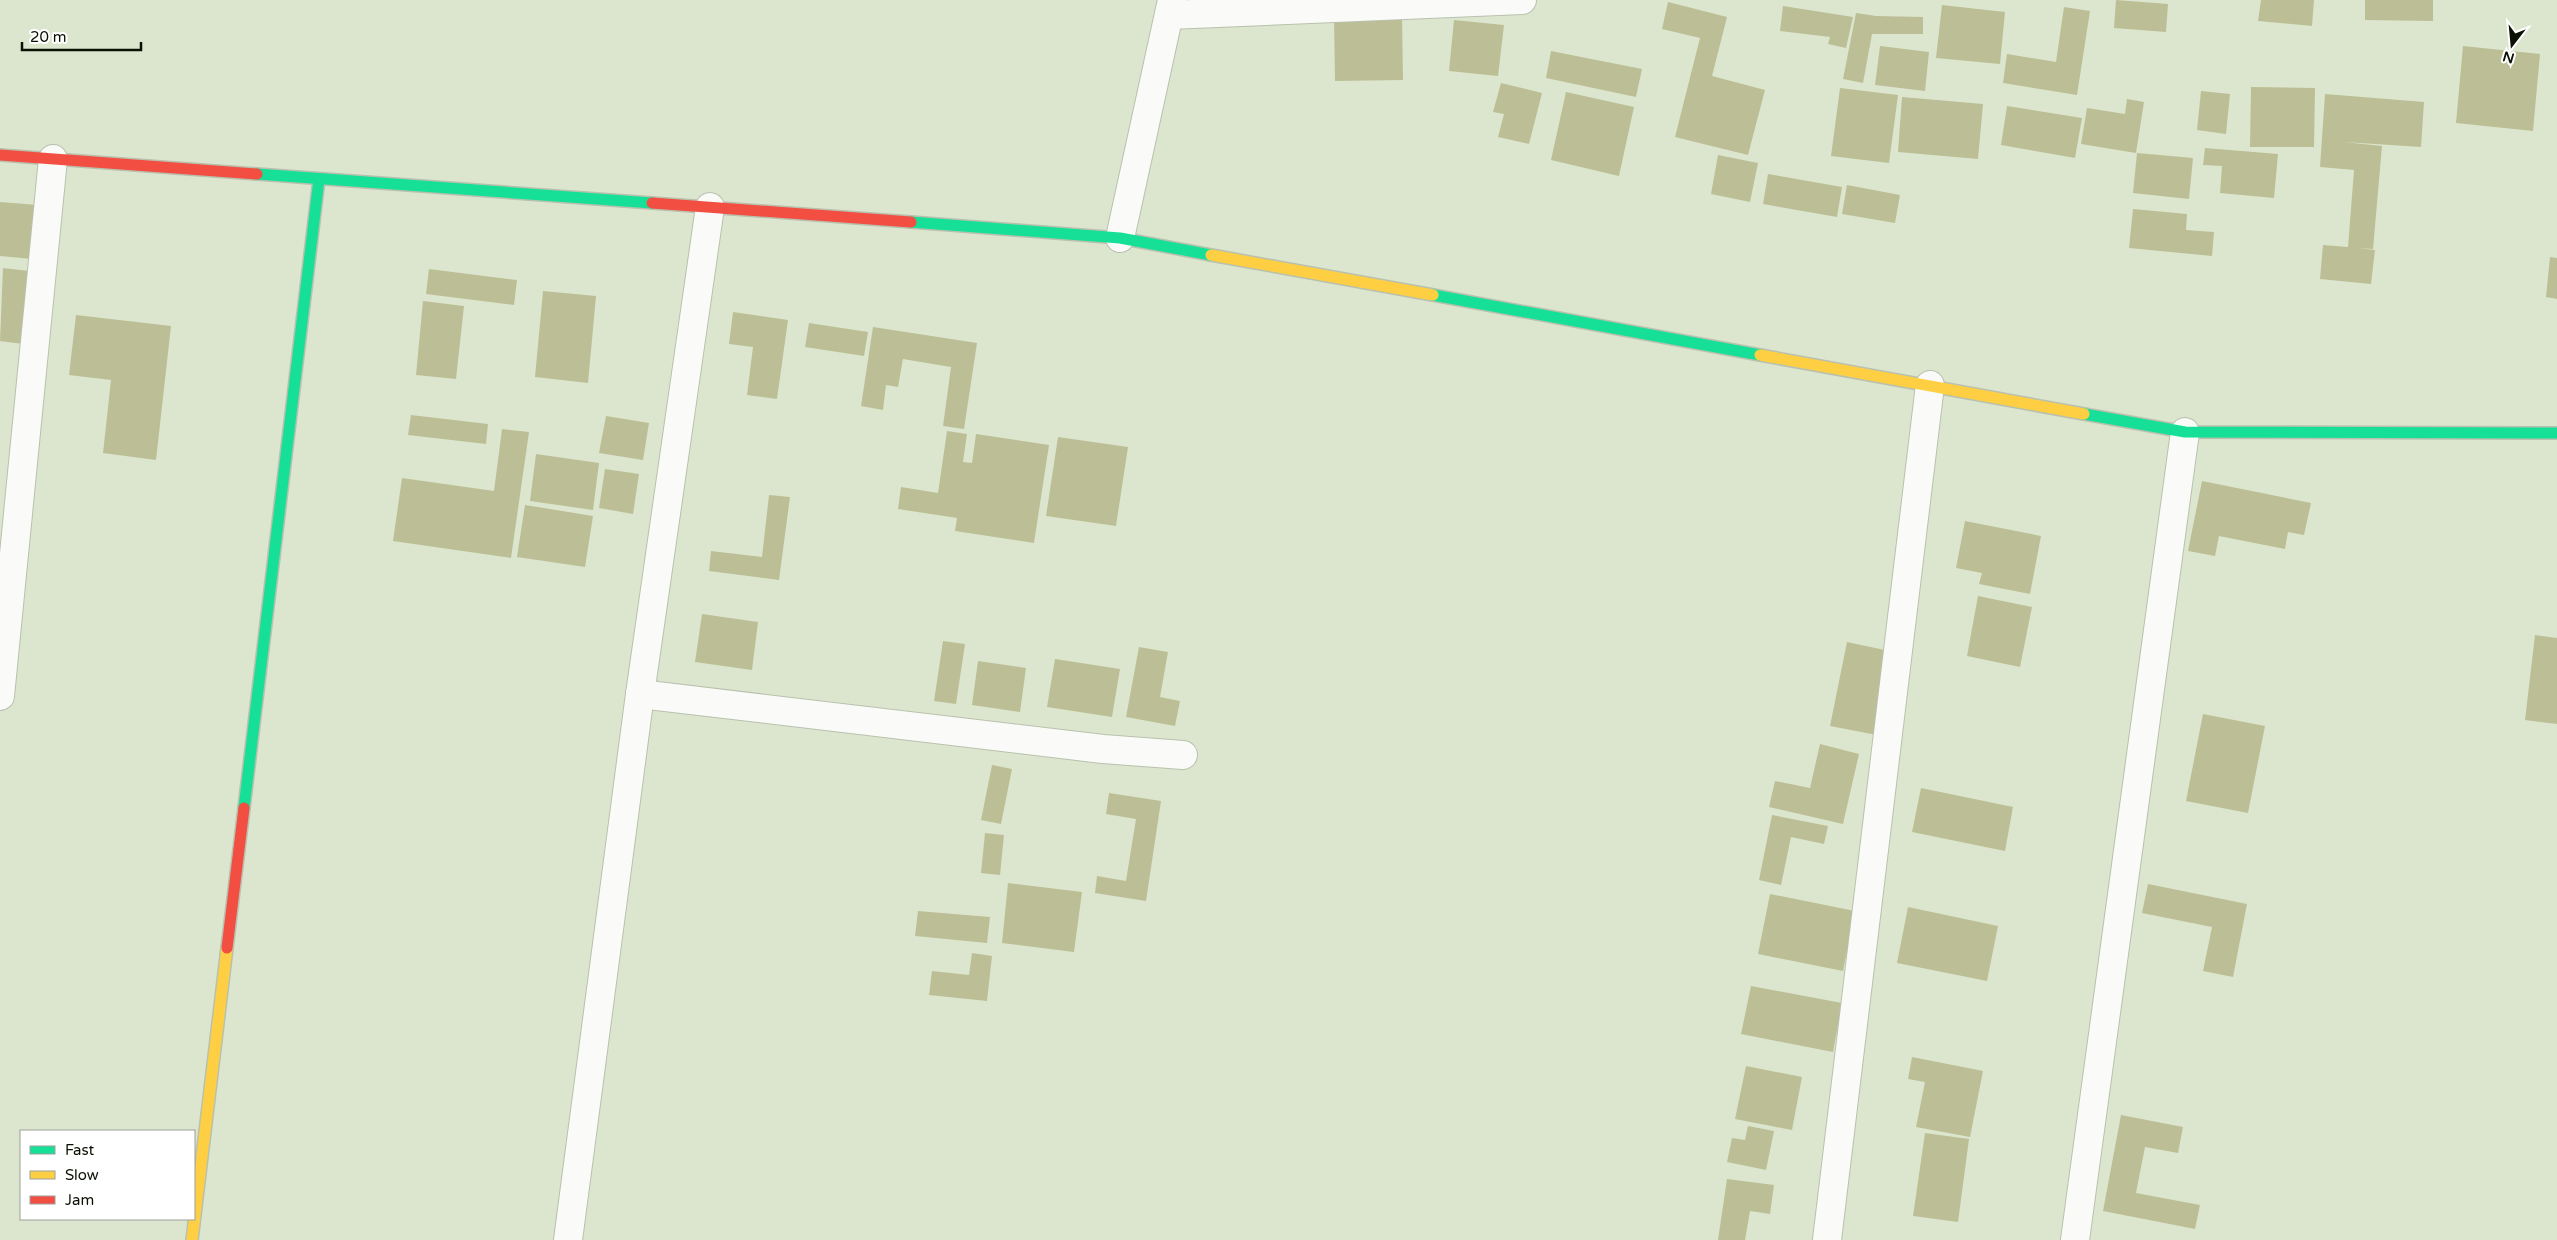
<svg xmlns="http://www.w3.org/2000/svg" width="2557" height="1240" font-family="'Varela Round',sans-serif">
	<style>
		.building { fill: #bcbf95 }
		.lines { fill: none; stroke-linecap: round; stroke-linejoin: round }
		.street-casing { stroke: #b9c1ae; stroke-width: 30 }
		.fast-casing { stroke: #b9c1ae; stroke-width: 14 }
		.slow-casing { stroke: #b9c1ae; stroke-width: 14 }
		.jam-casing { stroke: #b9c1ae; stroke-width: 14 }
		.street { stroke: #fafbf8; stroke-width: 28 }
		.fast { stroke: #16e098; stroke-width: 11 }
		.slow { stroke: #ffcf43; stroke-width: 11 }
		.jam { stroke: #f24e42; stroke-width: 11 }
	</style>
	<rect width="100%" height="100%" fill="#dce6ce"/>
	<g class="building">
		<path d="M 2116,0 L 2168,4 L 2166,32 L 2114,28 Z"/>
		<path d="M 2261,0 L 2314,0 L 2312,26 L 2258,21 Z"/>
		<path d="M 2365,0 L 2433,0 L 2433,21 L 2365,20 Z"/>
		<path d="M 1668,2 L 1727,17 L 1712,76 L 1765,90 L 1748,155 L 1675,137 L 1700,38 L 1662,29 Z"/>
		<path d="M 1942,5 L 2005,12 L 2000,64 L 1936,58 Z"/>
		<path d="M 1783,6 L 1853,17 L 1846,48 L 1828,44 L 1830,37 L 1780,31 Z"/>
		<path d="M 2064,7 L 2090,11 L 2077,95 L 2003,83 L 2007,54 L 2056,62 Z"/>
		<path d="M 1402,13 L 1403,80 L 1335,81 L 1334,14 Z"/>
		<path d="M 1856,13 L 1876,16 L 1923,17 L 1923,34 L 1872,34 L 1863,83 L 1843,79 Z"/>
		<path d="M 1454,20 L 1504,25 L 1498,76 L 1449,71 Z"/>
		<path d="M 1880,46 L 1929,52 L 1925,91 L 1875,85 Z"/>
		<path d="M 2463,46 L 2540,54 L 2533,131 L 2456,123 Z"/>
		<path d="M 1551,51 L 1642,69 L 1636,97 L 1546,78 Z"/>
		<path d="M 1501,83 L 1542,93 L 1529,144 L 1498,137 L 1504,114 L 1493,112 Z"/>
		<path d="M 2251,87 L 2315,88 L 2314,147 L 2250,147 Z"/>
		<path d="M 1840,88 L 1898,95 L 1889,163 L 1831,156 Z"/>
		<path d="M 2201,91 L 2230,94 L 2226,134 L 2197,130 Z"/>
		<path d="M 1566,92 L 1634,107 L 1619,176 L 1551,160 Z"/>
		<path d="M 2325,94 L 2424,102 L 2421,147 L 2344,142 L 2382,146 L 2373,249 L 2358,248 L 2375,250 L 2371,284 L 2320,279 L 2323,245 L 2348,247 L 2354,170 L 2320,167 Z"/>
		<path d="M 1902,97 L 1983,104 L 1978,159 L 1898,152 Z"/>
		<path d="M 2127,99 L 2144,102 L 2136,153 L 2081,144 L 2087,108 L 2125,114 Z"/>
		<path d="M 2007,106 L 2082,118 L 2075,158 L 2001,145 Z"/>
		<path d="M 2205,148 L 2278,154 L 2274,198 L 2220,193 L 2222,166 L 2203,165 Z"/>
		<path d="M 2137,153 L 2193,158 L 2189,199 L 2133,193 Z"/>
		<path d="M 1718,155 L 1758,163 L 1750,202 L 1711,194 Z"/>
		<path d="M 1768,174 L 1842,187 L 1837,217 L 1763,204 Z"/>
		<path d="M 1847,185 L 1900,195 L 1895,223 L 1842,214 Z"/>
		<path d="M 0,202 L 38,205 L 32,259 L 0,256 Z"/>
		<path d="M 2133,209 L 2187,214 L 2186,230 L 2214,232 L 2212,256 L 2129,248 Z"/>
		<path d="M 2550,257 L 2557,258 L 2557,299 L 2546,297 Z"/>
		<path d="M 3,268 L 29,271 L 23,344 L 0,341 Z"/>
		<path d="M 429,269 L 517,280 L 514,305 L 426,294 Z"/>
		<path d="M 543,291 L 596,296 L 588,383 L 535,377 Z"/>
		<path d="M 423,301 L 464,306 L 456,379 L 416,375 Z"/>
		<path d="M 733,312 L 788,320 L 777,399 L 747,395 L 753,347 L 729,344 Z"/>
		<path d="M 76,315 L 171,326 L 156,460 L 103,453 L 111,380 L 69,375 Z"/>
		<path d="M 809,323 L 868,332 L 864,356 L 805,347 Z"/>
		<path d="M 873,327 L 977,343 L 964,429 L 943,426 L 951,367 L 903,359 L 898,387 L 886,385 L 883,410 L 861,406 Z"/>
		<path d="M 411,415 L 488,424 L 486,444 L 408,435 Z"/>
		<path d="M 606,416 L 649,423 L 643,460 L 599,453 Z"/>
		<path d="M 502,429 L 529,432 L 511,558 L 393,541 L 402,478 L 494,491 Z"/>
		<path d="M 947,431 L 967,434 L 963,462 L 972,463 L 976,434 L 1049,445 L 1034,543 L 955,531 L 957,518 L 898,509 L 901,487 L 938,493 Z"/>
		<path d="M 1058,437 L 1128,447 L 1116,526 L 1046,516 Z"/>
		<path d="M 536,454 L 599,463 L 593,510 L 530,501 Z"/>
		<path d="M 605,469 L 639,474 L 633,514 L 599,508 Z"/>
		<path d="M 2202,481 L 2311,503 L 2304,535 L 2288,532 L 2285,549 L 2219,536 L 2215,556 L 2188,551 Z"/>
		<path d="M 769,495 L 790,497 L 779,580 L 709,571 L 711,551 L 762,557 Z"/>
		<path d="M 525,505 L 593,516 L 585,567 L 517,557 Z"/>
		<path d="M 1965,521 L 2041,536 L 2030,594 L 1979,584 L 1982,573 L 1956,568 Z"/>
		<path d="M 1978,596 L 2032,607 L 2020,667 L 1967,656 Z"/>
		<path d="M 702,614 L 758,622 L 752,670 L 695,662 Z"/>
		<path d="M 2535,635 L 2557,638 L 2557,724 L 2525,720 Z"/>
		<path d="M 943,641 L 965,644 L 956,704 L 934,701 Z"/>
		<path d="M 1847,642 L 1894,652 L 1877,735 L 1830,726 Z"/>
		<path d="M 1139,647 L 1168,652 L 1160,697 L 1180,701 L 1175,726 L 1126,717 Z"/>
		<path d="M 1055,659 L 1120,669 L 1112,717 L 1047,707 Z"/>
		<path d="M 978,661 L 1026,668 L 1020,712 L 972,705 Z"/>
		<path d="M 2203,714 L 2265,726 L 2248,813 L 2186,801 Z"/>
		<path d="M 1820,744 L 1859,754 L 1843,824 L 1769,807 L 1775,781 L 1810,788 Z"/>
		<path d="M 992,765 L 1012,769 L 1001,824 L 981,820 Z"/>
		<path d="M 1921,788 L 2013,807 L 2005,851 L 1912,832 Z"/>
		<path d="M 1109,793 L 1161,801 L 1146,901 L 1095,893 L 1097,876 L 1126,881 L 1136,819 L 1106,814 Z"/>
		<path d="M 1772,815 L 1828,826 L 1824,844 L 1791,837 L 1781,885 L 1759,880 Z"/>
		<path d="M 985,833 L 1004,835 L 1000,875 L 981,873 Z"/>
		<path d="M 1008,883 L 1082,892 L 1074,952 L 1002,943 Z"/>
		<path d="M 2148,884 L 2247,904 L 2233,977 L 2203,971 L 2212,927 L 2142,913 Z"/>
		<path d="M 1770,894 L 1855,911 L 1843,971 L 1758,954 Z"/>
		<path d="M 1908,907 L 1998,926 L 1987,981 L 1897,963 Z"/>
		<path d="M 918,911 L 990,917 L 987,943 L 915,936 Z"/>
		<path d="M 972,953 L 992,956 L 987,1001 L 929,995 L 932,971 L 969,975 Z"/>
		<path d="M 1751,986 L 1842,1003 L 1833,1052 L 1741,1034 Z"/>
		<path d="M 1912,1057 L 1983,1071 L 1970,1137 L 1916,1127 L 1925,1082 L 1908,1079 Z"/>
		<path d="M 1746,1066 L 1802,1077 L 1792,1130 L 1735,1119 Z"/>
		<path d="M 2121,1115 L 2183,1127 L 2178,1153 L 2145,1147 L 2136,1193 L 2200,1205 L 2195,1229 L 2103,1211 Z"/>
		<path d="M 1748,1126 L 1774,1131 L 1766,1170 L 1727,1162 L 1732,1138 L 1745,1140 Z"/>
		<path d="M 1925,1133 L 1969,1139 L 1958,1222 L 1913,1216 Z"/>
		<path d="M 1727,1179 L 1774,1185 L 1770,1214 L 1750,1211 L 1745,1240 L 1718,1240 Z"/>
	</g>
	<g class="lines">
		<g class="street-casing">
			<g id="street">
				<path d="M 1169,15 L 1522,0"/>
				<path d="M 1120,238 L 1172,0"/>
				<path d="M 640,694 L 1103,749 L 1183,755"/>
				<path d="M 0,696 L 53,159"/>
				<path d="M 568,1240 L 640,694 L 710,207"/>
				<path d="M 1827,1240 L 1930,385"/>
				<path d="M 2075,1240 L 2185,432"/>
			</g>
		</g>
		<g class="fast-casing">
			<g id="fast">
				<path d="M 257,174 L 652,203"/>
				<path d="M 911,222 L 1120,238 L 1211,255"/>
				<path d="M 1433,295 L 1760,355"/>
				<path d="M 2084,414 L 2185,432 L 2557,433"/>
				<path d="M 244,808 L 319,179"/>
			</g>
		</g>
		<g class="slow-casing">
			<g id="slow">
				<path d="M 1211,255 L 1433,295"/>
				<path d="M 1760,355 L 2084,414"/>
				<path d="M 192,1240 L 227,948"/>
			</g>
		</g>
		<g class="jam-casing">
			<g id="jam">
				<path d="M 0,155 L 257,174"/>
				<path d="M 652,203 L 911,222"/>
				<path d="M 227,948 L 244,808"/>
			</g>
		</g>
		<use href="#street" class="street"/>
		<use href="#fast" class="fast"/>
		<use href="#slow" class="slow"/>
		<use href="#jam" class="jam"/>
	</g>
	<rect x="20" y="1130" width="175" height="90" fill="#ffffff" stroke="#9d9f9a"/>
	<rect x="30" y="1146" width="25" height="8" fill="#16e098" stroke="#9d9f9a"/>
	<text x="65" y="1155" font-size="15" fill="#0a1003">Fast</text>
	<rect x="30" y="1171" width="25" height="8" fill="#ffcf43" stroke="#9d9f9a"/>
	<text x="65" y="1180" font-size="15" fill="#0a1003">Slow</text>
	<rect x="30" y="1196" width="25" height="8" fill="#f24e42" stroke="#9d9f9a"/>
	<text x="65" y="1205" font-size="15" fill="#0a1003">Jam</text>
	<g transform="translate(2512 45) rotate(196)" stroke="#ffffff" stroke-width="4" paint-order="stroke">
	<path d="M0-4L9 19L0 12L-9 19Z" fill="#0a1003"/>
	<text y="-8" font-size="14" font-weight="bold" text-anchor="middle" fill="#0a1003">N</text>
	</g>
	<path d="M22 42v8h119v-8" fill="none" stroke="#0a1003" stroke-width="2.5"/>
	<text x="30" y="42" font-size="15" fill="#0a1003" stroke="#ffffff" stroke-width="4" paint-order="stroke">20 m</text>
</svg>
